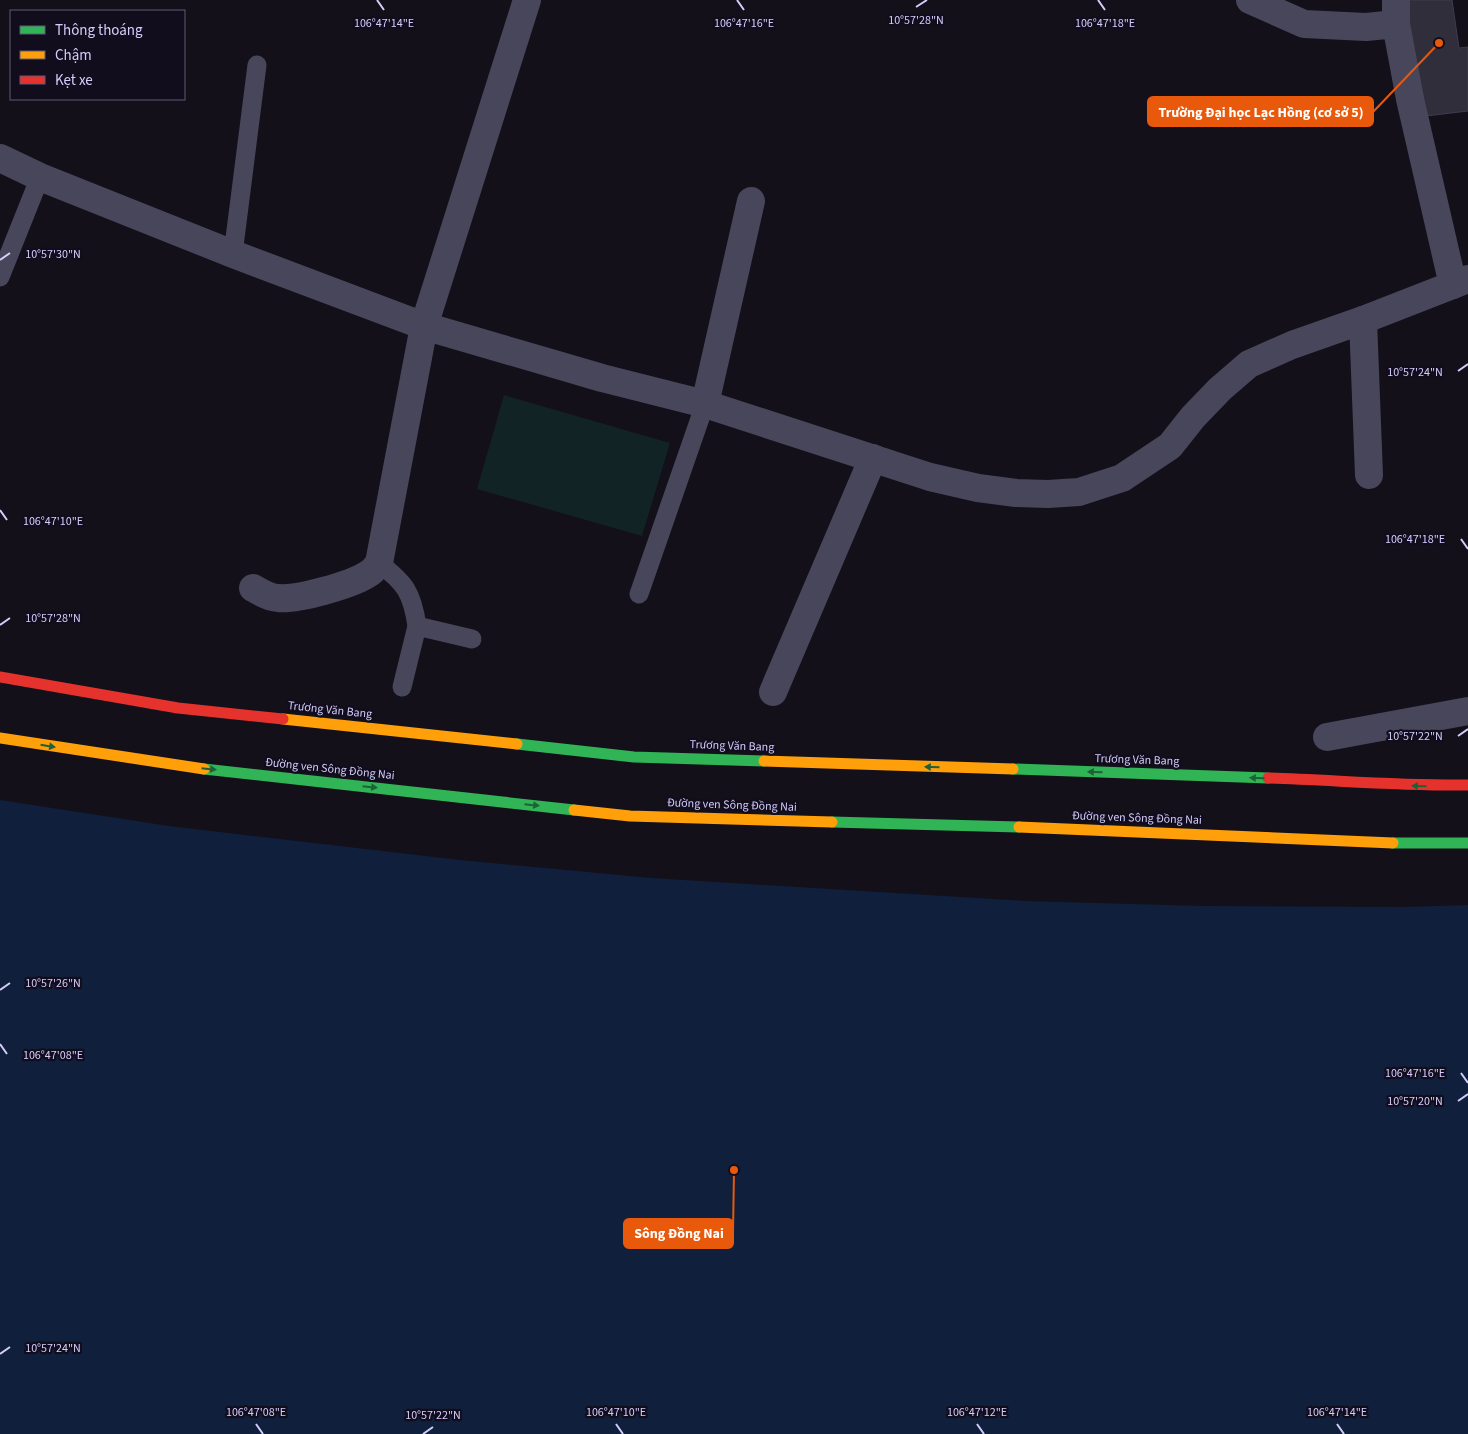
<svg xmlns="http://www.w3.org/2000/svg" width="1468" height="1434" font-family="'Source Sans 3',sans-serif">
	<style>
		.green { fill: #112324 }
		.water { fill: #0f1f3c }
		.building { fill: #312e3c; stroke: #403b4d }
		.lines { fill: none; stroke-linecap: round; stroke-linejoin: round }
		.lane { stroke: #48465a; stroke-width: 19 }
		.street { stroke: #48465a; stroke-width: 28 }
		.fast { stroke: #30b455; stroke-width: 11 }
		.slow { stroke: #ff9f0a; stroke-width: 11 }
		.jam { stroke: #e5322d; stroke-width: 11 }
		.oneway { fill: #206039 }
		.ticks { fill: none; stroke: #d4cdfb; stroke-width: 2 }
		.labels { text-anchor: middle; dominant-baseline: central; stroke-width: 4.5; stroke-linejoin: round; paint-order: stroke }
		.street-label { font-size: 12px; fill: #d4cdfb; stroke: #110d1d }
		.ticks-label { font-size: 12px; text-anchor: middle; fill: #d4cdfb; stroke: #110d1d; stroke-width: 4.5; stroke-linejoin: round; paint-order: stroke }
		.leader { fill: none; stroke: #e8590c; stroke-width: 2 }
		.callout-dot { fill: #e8590c; stroke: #110d1d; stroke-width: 2 }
		.callout { fill: #e8590c; stroke: #e8590c; stroke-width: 2 }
		.callout-label { font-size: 14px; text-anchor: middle; font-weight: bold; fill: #fff }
	</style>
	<rect width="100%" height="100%" fill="#13101a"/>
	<path class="green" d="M 504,395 L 670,443 L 642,536 L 477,489 Z"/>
	<path class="water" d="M 0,800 L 169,826 L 460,860 L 652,878 L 1025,901 L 1204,906 L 1403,907 L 1468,905 L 1468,1434 L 0,1434 Z"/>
	<path class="building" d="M 1408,0 L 1452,0 L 1459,48 L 1468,47 L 1468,111 L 1426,116 L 1408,23 Z"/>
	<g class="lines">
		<g class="lane">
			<path d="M 233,254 L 257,65"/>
			<path d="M 0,277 L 40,177"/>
			<path d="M 379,563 C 405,583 412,592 417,626 L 402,687"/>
			<path d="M 639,594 L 705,404"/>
			<path d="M 417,626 L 472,639"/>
		</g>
		<g class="street">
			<path d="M 1250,0 L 1304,24 L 1366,27 L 1396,24 L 1410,99 L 1453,285"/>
			<path d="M 1396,0 L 1396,24"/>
			<path d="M 0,158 L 40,177 L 233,254 L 424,326 L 602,378 L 705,404 L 930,477 L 978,488 L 1016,493 L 1048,494 L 1079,492 L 1122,478 L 1170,446 L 1193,417 L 1220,389 L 1249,364 L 1292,345 L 1363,320 L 1468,279"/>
			<path d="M 1363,320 L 1369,475"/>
			<path d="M 705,404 L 751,201"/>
			<path d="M 253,588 C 260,592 270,598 278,598 C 298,600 351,585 368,574 C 372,572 376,567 379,563 L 424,326 L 527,0"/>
			<path d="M 773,692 L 873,458"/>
			<path d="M 1327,737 L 1468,711"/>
		</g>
		<g class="fast">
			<path d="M 517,744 L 634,757 L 764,761"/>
			<path d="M 204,769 L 574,810"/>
			<path d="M 1013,769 L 1268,778"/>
			<path d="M 832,822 L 1019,827"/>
			<path d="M 1393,843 L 1468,843"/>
		</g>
		<g class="slow">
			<path d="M 283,719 L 517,744"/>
			<path d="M 0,738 L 204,769"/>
			<path d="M 764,761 L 1013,769"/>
			<path d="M 574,810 L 630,816 L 832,822"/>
			<path d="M 1019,827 L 1393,843"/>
		</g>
		<g class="jam">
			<path d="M 0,677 L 178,708 L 283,719"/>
			<path d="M 1268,778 C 1334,780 1401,786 1468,785"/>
		</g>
	</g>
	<defs><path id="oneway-solid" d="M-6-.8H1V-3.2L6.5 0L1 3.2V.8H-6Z" transform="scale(1.25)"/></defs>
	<g class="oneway">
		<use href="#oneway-solid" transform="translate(48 746) rotate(9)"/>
		<use href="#oneway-solid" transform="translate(932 767) rotate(-178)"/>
		<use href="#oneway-solid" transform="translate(209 769) rotate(6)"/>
		<use href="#oneway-solid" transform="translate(1095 772) rotate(-178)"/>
		<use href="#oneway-solid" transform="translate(1257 778) rotate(-178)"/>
		<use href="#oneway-solid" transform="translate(1419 786) rotate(-178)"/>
		<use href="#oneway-solid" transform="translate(370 787) rotate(6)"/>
		<use href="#oneway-solid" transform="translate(532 805) rotate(6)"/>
	</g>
	<path class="ticks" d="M 377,0 L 384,10M 737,0 L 744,10M 1098,0 L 1105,10M 916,7 L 927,0M 0,260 L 10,253M 1458,371 L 1468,364M 0,510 L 7,520M 1461,539 L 1468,549M 0,625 L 10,618M 1458,736 L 1468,729M 0,990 L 10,983M 0,1044 L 7,1054M 1461,1073 L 1468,1083M 1458,1101 L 1468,1094M 0,1354 L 10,1347M 256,1424 L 263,1434M 616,1424 L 623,1434M 977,1424 L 984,1434M 1337,1424 L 1344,1434M 423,1434 L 433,1427"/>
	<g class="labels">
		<g class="street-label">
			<text transform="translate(330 710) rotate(6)">Trương Văn Bang</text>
			<text transform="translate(732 746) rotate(2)">Trương Văn Bang</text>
			<text transform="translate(1137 760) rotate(2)">Trương Văn Bang</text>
			<text transform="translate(330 769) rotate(6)">Đường ven Sông Đồng Nai</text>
			<text transform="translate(732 805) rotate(2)">Đường ven Sông Đồng Nai</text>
			<text transform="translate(1137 818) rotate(2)">Đường ven Sông Đồng Nai</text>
		</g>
	</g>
	<g class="ticks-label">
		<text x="916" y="24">10°57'28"N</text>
		<text x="384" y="27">106°47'14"E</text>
		<text x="744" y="27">106°47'16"E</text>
		<text x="1105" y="27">106°47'18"E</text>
		<text x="53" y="258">10°57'30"N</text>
		<text x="1415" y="376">10°57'24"N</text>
		<text x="53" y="525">106°47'10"E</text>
		<text x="1415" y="543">106°47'18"E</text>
		<text x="53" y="622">10°57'28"N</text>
		<text x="1415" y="740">10°57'22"N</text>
		<text x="53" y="987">10°57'26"N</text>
		<text x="53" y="1059">106°47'08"E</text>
		<text x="1415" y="1077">106°47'16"E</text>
		<text x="1415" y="1105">10°57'20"N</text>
		<text x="53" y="1352">10°57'24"N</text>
		<text x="256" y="1416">106°47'08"E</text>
		<text x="616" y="1416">106°47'10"E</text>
		<text x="977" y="1416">106°47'12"E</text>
		<text x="1337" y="1416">106°47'14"E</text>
		<text x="433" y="1419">10°57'22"N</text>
	</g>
	<path class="leader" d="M1439 43L1373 112M734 1170L733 1233"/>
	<g class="callout-dot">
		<circle cx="1439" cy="43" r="5"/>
		<circle cx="734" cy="1170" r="5"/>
	</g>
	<g class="callout">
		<rect x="1148" y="97" width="225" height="29" rx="5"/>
		<rect x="624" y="1219" width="109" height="29" rx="5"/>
	</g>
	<g class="callout-label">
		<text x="1261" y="117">Trường Đại học Lạc Hồng (cơ sở 5)</text>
		<text x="679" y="1238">Sông Đồng Nai</text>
	</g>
	<rect x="10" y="10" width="175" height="90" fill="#110d1d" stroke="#5f5a76"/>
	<rect x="20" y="26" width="25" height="8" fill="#30b455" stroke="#5f5a76"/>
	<text x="55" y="35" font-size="15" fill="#d4cdfb">Thông thoáng</text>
	<rect x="20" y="51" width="25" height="8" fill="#ff9f0a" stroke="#5f5a76"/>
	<text x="55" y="60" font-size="15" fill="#d4cdfb">Chậm</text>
	<rect x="20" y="76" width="25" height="8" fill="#e5322d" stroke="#5f5a76"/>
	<text x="55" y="85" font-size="15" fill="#d4cdfb">Kẹt xe</text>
</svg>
